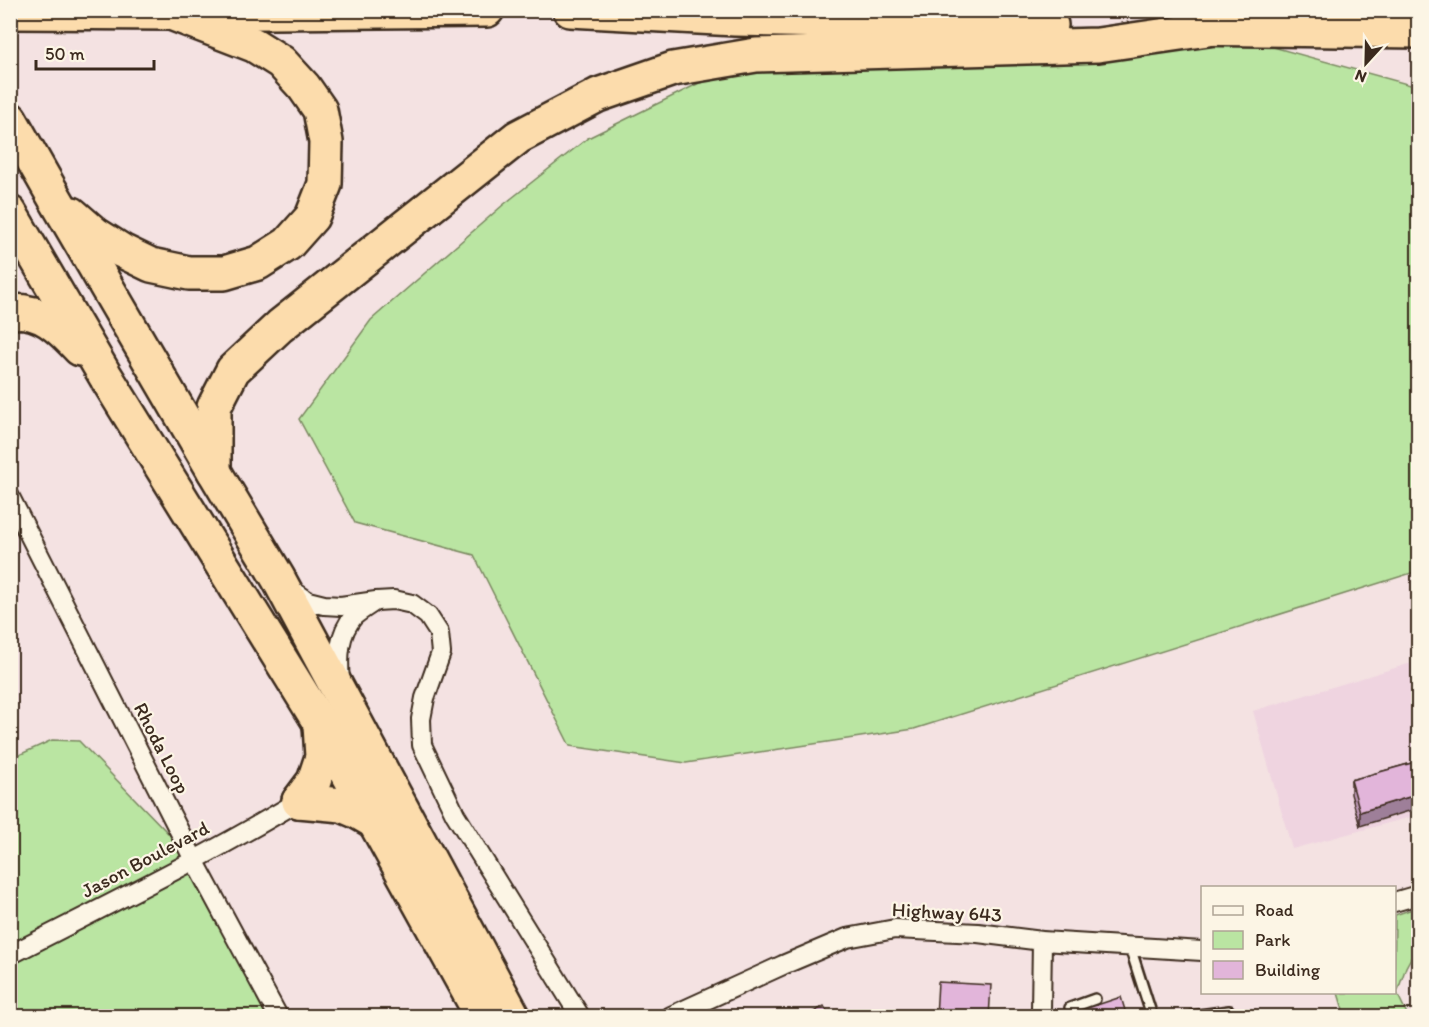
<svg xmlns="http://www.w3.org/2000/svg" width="1429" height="1027" font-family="Itim,sans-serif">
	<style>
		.built { fill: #efd4e0 }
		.green { fill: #bae5a2; stroke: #7a8860; stroke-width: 1.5 }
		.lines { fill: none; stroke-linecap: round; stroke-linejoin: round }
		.lane-casing { stroke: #3b2a1e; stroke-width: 14 }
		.street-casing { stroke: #3b2a1e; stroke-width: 22 }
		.highway-casing { stroke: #3b2a1e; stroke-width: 38 }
		.lane { stroke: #fcf5e5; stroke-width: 9 }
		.street { stroke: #fcf5e5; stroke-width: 18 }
		.highway { stroke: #fcdcac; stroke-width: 33 }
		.wall { fill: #c29cbb; stroke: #3b2a1e; stroke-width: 1.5 }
		.shaded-wall { fill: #9e7f99; stroke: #3b2a1e; stroke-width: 1.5 }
		.building { fill: #e2b5da; stroke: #3b2a1e; stroke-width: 1.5 }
		.labels { text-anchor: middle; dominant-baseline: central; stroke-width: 4.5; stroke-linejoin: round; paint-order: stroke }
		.street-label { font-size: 20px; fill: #3b2a1e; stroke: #fcf5e5 }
	</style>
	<rect width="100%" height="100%" fill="#f4e2e2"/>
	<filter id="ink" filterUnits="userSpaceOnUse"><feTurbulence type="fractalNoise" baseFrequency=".0167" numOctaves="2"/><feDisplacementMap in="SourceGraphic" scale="12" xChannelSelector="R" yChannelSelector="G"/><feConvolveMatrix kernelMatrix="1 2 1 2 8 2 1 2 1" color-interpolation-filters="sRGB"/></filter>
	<g filter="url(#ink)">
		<path class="built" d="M 1418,661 L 1418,815 L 1292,849 L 1253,711 Z"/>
		<g class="green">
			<path d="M 1208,29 L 1418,87 L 1418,571 L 914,729 L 686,763 L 570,746 L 474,555 L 355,523 L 299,419 L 371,320 L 503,205 L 588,138 L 756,55 Z"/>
			<path d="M 52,740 L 79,741 L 194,860 L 278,1016 L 11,1016 L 10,759 Z"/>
			<path d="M 1418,907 L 1418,945 L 1406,967 L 1397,993 L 1408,1016 L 1345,1016 L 1338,993 L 1394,992 L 1395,915 Z"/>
		</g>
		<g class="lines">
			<g class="lane-casing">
				<g id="lane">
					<path d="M 1130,947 L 1152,1016"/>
					<path d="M 1072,1016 L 1070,1008 L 1095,999"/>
					<path d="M 1192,1016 L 1229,1011 L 1231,1016"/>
				</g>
			</g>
			<g class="street-casing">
				<g id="street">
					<path d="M 10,497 L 194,860 L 278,1016"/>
					<path d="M 289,588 L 308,601 L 324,605 L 341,606 L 376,601 L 394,600 L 412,604 L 428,616 L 439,633 L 441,653 L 425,698 L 421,719 L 422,745 L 455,814 L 580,1016"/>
					<path d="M 340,681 C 338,658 338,634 354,616 C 360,611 368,606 374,602"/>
					<path d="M 1394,902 L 1418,895"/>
					<path d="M 1042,941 L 1041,1010 L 1042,1016"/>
					<path d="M 10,955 C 107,905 206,857 299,801"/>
					<path d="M 671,1016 L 783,965 L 847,938 L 895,929 L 978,933 L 1042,941 L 1202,951"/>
				</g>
			</g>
			<g class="highway-casing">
				<g id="highway">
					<path d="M 570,10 L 735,19 L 1051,25"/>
					<path d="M 10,12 L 171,13 L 487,10"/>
					<path d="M 1187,28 L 1418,31"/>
					<path d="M 10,119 L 56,200 L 214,471 L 278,578 L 513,1016"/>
					<path d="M 10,213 L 106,377 L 320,723 L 482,1016"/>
					<path d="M 72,214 L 95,234 L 122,251 L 151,265 L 189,273 L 224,273 L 258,263 L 288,244 L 312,217 L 325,184 L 326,142 L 320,110 L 304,87 L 281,62 L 254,45 L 171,13"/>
					<path d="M 10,312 C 15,312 21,311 25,312 C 48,315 65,333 80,349"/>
					<path d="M 214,471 L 214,407 L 233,370 L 280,326 L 518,137 L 598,95 L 673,69 L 756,55 L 1098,45 L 1208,29"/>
					<path d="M 299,801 L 314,781 L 322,757 L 320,725"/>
					<path d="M 299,801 L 342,805 L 356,811 L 375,822"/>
				</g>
			</g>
			<use href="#lane" class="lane"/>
			<use href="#street" class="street"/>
			<use href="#highway" class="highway"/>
		</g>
		<path class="wall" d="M 1419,761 L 1360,826 L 1351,794 L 1351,780 Z"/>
		<path class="shaded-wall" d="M 1419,794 L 1419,808 L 1360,826 L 1360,812 Z"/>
		<g class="building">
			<path d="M 1419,761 L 1419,794 L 1360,812 L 1351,780 Z"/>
			<path d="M 938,982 L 991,985 L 989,1017 L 936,1017 Z"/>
			<path d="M 1121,997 L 1127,1017 L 1087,1017 L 1085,1009 Z"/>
			<path d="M 824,1006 L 830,1017 L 805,1017 Z"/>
			<path d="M 1225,1012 L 1226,1017 L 1212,1017 Z"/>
		</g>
	</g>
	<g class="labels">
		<g class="street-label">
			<text transform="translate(162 748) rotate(63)">Rhoda Loop</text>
			<text transform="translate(145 859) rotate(-28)">Jason Boulevard</text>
			<text transform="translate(947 912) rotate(3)">Highway 643</text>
		</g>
	</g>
	<rect width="1429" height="1027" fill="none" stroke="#fcf5e5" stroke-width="36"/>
	<rect x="18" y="18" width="1393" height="991" fill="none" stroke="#3b2a1e" stroke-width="2" filter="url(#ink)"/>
	<rect x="1201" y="886" width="195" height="108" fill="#fcf5e5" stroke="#afa495" stroke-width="1.5"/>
	<rect x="1213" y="906" width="30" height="9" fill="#fcf5e5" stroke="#afa495" stroke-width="1.5"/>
	<text x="1255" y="916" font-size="18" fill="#3b2a1e">Road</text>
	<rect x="1213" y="931" width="30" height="18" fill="#bae5a2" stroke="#afa495" stroke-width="1.5"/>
	<text x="1255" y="946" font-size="18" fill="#3b2a1e">Park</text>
	<rect x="1213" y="961" width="30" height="18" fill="#e2b5da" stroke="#afa495" stroke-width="1.5"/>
	<text x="1255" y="976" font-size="18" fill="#3b2a1e">Building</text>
	<g transform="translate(1366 63) rotate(202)" stroke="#fcf5e5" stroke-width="4.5" paint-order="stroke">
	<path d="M0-4.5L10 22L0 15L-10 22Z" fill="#3b2a1e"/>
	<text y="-9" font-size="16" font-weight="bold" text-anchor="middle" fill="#3b2a1e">N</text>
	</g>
	<path d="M36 60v9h118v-9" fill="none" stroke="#3b2a1e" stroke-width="3"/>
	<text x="45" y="60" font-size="18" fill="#3b2a1e" stroke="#fcf5e5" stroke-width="4.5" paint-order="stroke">50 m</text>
</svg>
